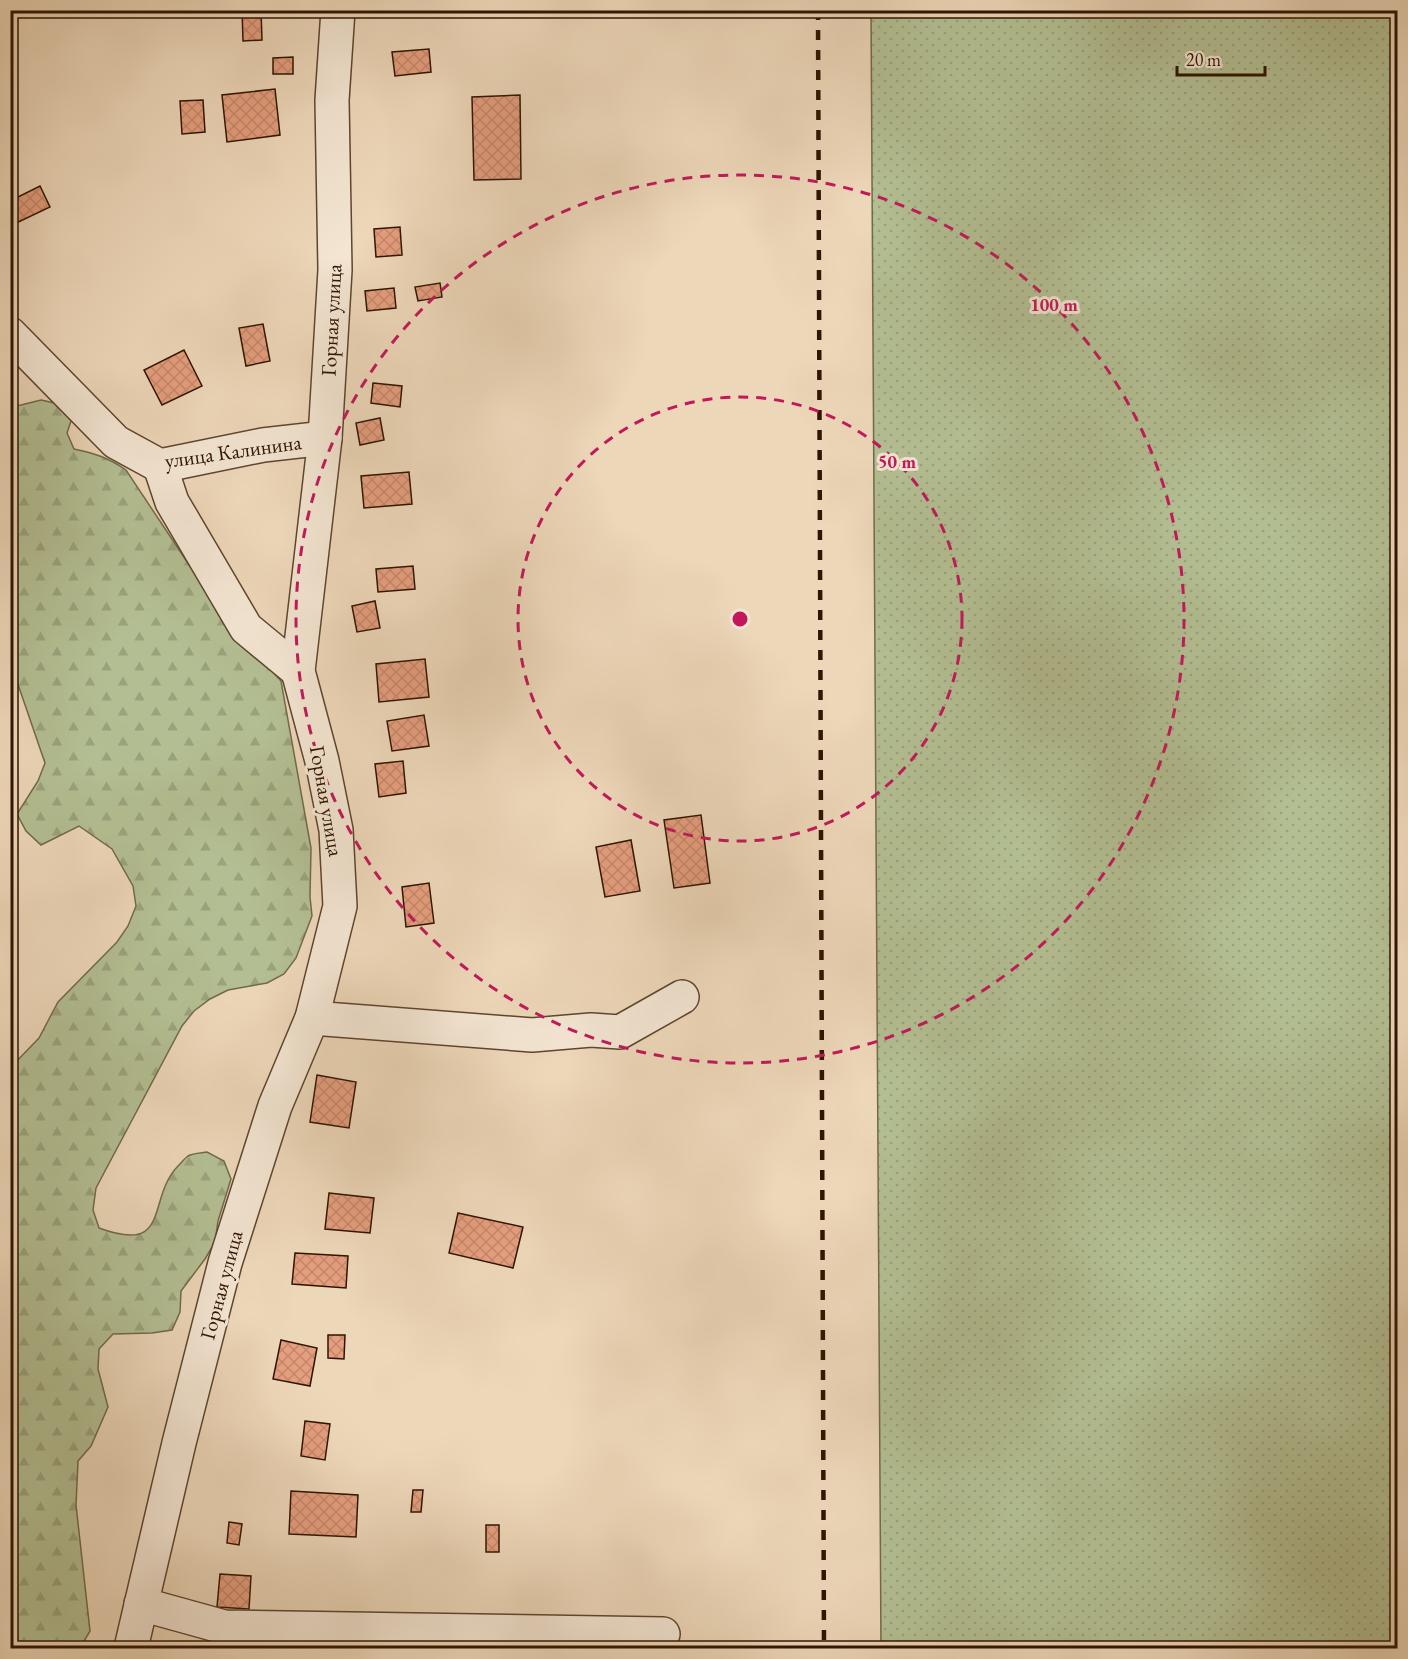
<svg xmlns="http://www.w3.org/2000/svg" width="1408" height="1659" font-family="'EB Garamond',serif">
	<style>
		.grass { fill: url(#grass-dots); stroke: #716a4a; stroke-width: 1.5 }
		.forest { fill: url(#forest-firs); stroke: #716a4a; stroke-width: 1.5 }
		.building { fill: url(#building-cross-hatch); stroke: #2f1400; stroke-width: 1.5 }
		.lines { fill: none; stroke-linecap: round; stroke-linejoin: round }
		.minor-casing { stroke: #5e452e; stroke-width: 36 }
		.minor { stroke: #f3e5d2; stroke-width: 33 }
		.rail { stroke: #2f1400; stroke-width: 4.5; stroke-dasharray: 10 10; stroke-linecap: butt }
		.ring { fill: none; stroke: #c2185b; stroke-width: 3; stroke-dasharray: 10 8 }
		.labels { text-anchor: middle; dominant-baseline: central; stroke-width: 6; stroke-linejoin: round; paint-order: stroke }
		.street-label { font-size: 21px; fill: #2f1400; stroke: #f3e5d2 }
		.centre { fill: #c2185b; stroke: #f3e5d2; stroke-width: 3 }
		.ring-label { font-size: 18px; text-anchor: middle; font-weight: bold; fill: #c2185b; stroke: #f3e5d2; stroke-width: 6; stroke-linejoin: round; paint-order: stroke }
	</style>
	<defs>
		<pattern id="grass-dots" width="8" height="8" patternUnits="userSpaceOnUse" patternTransform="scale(1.5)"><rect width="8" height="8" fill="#b3bf93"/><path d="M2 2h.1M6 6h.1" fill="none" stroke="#9aa37d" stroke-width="1.8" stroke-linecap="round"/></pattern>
		<pattern id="forest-firs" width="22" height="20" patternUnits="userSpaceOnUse" patternTransform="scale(1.5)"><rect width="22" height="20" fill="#b3bf93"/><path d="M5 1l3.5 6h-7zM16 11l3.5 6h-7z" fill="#9aa37d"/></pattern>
		<pattern id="building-cross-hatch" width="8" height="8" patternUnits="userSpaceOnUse" patternTransform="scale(1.5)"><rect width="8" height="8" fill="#e59e7e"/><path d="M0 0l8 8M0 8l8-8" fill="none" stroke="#c5876b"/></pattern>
	</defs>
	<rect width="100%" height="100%" fill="#edd7b9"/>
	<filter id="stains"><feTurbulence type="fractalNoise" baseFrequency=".00333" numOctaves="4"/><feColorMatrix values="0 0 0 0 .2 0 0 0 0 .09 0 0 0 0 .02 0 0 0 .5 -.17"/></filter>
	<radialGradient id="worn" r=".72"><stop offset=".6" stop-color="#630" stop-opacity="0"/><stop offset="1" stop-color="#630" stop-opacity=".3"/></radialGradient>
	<path class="grass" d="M 871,11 L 1397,11 L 1397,1648 L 881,1648 Z"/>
	<path class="forest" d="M 41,400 L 59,404 L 73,415 L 67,433 L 74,449 C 94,453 109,458 126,470 L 213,601 L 250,647 L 281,681 L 311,848 L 310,897 L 312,916 L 296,958 L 284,974 L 267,983 L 228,990 L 210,999 L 194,1011 L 182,1026 L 96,1188 L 93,1210 L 99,1228 C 172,1255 146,1199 178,1166 C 181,1163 185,1158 188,1156 C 193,1153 201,1153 207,1152 L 224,1161 L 231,1179 L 218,1221 L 215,1242 L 205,1259 L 181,1291 L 180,1312 L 172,1330 L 152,1333 L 113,1334 L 99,1349 L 98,1369 L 108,1407 L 91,1446 L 78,1461 L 76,1505 L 90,1631 L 80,1648 L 11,1648 L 11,1067 L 39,1038 L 58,1002 L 117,942 L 128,926 L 136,906 L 133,886 L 112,849 L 79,826 L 41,845 L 26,831 L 17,814 L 38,781 L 45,763 L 11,664 L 10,406 L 21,405 Z"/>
	<g class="building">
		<path d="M 242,10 L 261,10 L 262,40 L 243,41 Z"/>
		<path d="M 429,49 L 431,72 L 395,76 L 392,52 Z"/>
		<path d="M 293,57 L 293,74 L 273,74 L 273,58 Z"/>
		<path d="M 275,89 L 280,135 L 227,142 L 222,95 Z"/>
		<path d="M 520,95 L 521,179 L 474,180 L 472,97 Z"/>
		<path d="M 203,100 L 205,132 L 182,134 L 180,101 Z"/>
		<path d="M 40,186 L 50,207 L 10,226 L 10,201 Z"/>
		<path d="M 400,227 L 402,255 L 376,257 L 374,229 Z"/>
		<path d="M 440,283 L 442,297 L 418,301 L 415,287 Z"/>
		<path d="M 394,288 L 396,308 L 367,311 L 365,291 Z"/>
		<path d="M 263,324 L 270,361 L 246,366 L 239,328 Z"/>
		<path d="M 184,350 L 202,386 L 162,405 L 144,370 Z"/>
		<path d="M 373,383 L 402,386 L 400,407 L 371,403 Z"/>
		<path d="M 380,418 L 384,440 L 360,445 L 356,423 Z"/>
		<path d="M 409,472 L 412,504 L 364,508 L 361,476 Z"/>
		<path d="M 413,566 L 415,589 L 378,592 L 376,569 Z"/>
		<path d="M 375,601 L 380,628 L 357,632 L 352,606 Z"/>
		<path d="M 425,659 L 429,697 L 379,702 L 376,664 Z"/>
		<path d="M 424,715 L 429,746 L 392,751 L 387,721 Z"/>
		<path d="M 403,761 L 406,793 L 379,797 L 375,764 Z"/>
		<path d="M 701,815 L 710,883 L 674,888 L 664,820 Z"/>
		<path d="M 631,840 L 640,891 L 605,897 L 596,847 Z"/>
		<path d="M 429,883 L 434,923 L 406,927 L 402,887 Z"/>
		<path d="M 317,1075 L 356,1082 L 349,1128 L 310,1122 Z"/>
		<path d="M 329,1193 L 374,1198 L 370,1233 L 325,1229 Z"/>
		<path d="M 458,1213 L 523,1227 L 513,1268 L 449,1253 Z"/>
		<path d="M 295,1253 L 348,1256 L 346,1288 L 292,1284 Z"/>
		<path d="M 328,1335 L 345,1335 L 344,1359 L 328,1358 Z"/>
		<path d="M 281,1340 L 317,1348 L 310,1386 L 273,1379 Z"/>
		<path d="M 305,1421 L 330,1424 L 325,1460 L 301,1456 Z"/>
		<path d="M 413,1490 L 423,1490 L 421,1512 L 411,1512 Z"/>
		<path d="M 291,1491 L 358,1495 L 356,1537 L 289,1534 Z"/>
		<path d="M 229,1522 L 242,1524 L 239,1545 L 227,1543 Z"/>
		<rect x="486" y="1525" width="13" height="27"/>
		<path d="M 220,1574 L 251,1576 L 249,1609 L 217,1607 Z"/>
	</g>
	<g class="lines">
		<g class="minor-casing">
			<g id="minor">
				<path d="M 10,334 L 116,442 L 160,466 L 263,445 L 325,438"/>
				<path d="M 160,466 L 172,502 L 246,628 L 298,671"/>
				<path d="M 312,1018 L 532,1035 L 591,1030 L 620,1032 L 682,997"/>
				<path d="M 141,1604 L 224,1627 L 663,1634"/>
				<path d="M 131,1648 L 179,1443 L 225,1263 L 275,1106 L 312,1018 L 340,906 L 336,830 L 322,761 L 298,671 L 325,438 L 335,270 L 332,100 L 338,10"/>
			</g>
		</g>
		<use href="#minor" class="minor"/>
		<path class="rail" d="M 818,10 L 824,1648"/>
	</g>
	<g class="ring">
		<circle cx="740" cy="619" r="222"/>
		<circle cx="740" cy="619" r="444"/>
	</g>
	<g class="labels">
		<g class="street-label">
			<text transform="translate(331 320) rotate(-87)">Горная улица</text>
			<text transform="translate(233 451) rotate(-8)">улица Калинина</text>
			<text transform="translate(327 801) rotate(80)">Горная улица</text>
			<text transform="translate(221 1285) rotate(-75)">Горная улица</text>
		</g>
	</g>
	<circle cx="740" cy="619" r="9" class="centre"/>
	<g class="ring-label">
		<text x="1054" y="311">100 m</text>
		<text x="897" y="468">50 m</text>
	</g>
	<rect width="1408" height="1659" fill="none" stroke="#edd7b9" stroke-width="36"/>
	<rect x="12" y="12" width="1384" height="1635" fill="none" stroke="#2f1400" stroke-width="3"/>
	<rect x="18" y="18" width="1372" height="1623" fill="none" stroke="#2f1400" stroke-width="1.5"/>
	<path d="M1177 66v9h88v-9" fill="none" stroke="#2f1400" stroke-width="3"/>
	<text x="1186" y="66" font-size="18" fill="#2f1400" stroke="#f3e5d2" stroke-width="4.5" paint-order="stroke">20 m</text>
	<rect width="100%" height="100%" filter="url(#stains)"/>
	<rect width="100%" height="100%" fill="url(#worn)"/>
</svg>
